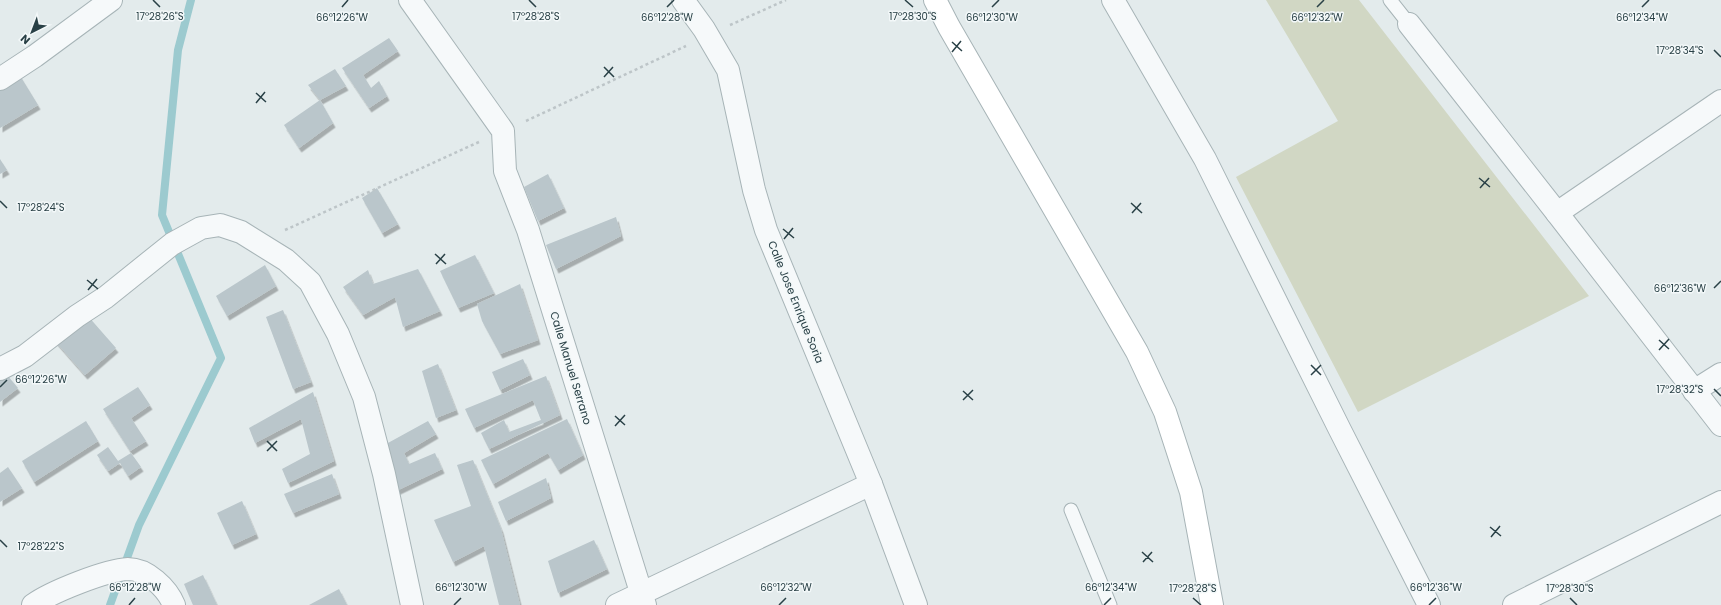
<svg xmlns="http://www.w3.org/2000/svg" width="1721" height="605" font-family="Poppins,sans-serif">
	<style>
		.green { fill: #d1d7c4 }
		.lines { fill: none; stroke-linecap: round; stroke-linejoin: round }
		.stream { stroke: #9ccacf; stroke-width: 8 }
		.building { fill: #bac6cb; filter: url(#shadow) }
		.lane-casing { stroke: #a7b4b7; stroke-width: 15 }
		.street-casing { stroke: #a7b4b7; stroke-width: 24 }
		.secondary-casing { stroke: #a7b4b7; stroke-width: 24 }
		.path { stroke: #bdc5c8; stroke-width: 2.5; stroke-dasharray: 3 3; stroke-linecap: butt }
		.lane { stroke: #f6f9fa; stroke-width: 13 }
		.street { stroke: #f6f9fa; stroke-width: 22 }
		.secondary { stroke: #fff; stroke-width: 22 }
		.ticks { fill: none; stroke: #294046; stroke-width: 1.5 }
		.labels { text-anchor: middle; dominant-baseline: central; stroke-width: 3; stroke-linejoin: round; paint-order: stroke }
		.street-label { font-size: 11px; fill: #294046; stroke: #f3f8f9 }
		.ticks-label { font-size: 10px; text-anchor: middle; fill: #294046; stroke: #f3f8f9; stroke-width: 3; stroke-linejoin: round; paint-order: stroke }
	</style>
	<defs>
		<filter id="shadow"><feDropShadow dx="2.5" dy="4.5" stdDeviation="0" flood-color="#0004"/></filter>
	</defs>
	<rect width="100%" height="100%" fill="#e3ebec"/>
	<path class="green" d="M 1266,0 L 1359,0 L 1589,296 L 1358,412 L 1236,177 L 1338,121 Z"/>
	<g class="lines">
		<path class="stream" d="M 110,605 L 139,525 L 221,358 L 162,215 L 178,50 L 191,0"/>
	</g>
	<g class="building">
		<path d="M 389,38 L 398,51 L 363,75 L 371,88 L 379,81 L 387,96 L 369,108 L 342,68 Z"/>
		<path d="M 335,69 L 346,86 L 320,100 L 308,85 Z"/>
		<path d="M 19,74 L 38,105 L 0,128 L 0,87 Z"/>
		<path d="M 320,100 L 333,123 L 299,148 L 284,125 Z"/>
		<path d="M 0,159 L 7,170 L 0,174 Z"/>
		<path d="M 548,174 L 564,208 L 538,221 L 524,187 Z"/>
		<path d="M 377,188 L 398,224 L 382,233 L 362,198 Z"/>
		<path d="M 616,217 L 621,236 L 556,269 L 546,245 Z"/>
		<path d="M 475,255 L 494,293 L 458,308 L 440,271 Z"/>
		<path d="M 265,265 L 276,286 L 227,316 L 216,296 Z"/>
		<path d="M 418,269 L 440,311 L 403,327 L 395,297 L 363,315 L 343,287 L 368,270 L 373,284 Z"/>
		<path d="M 520,284 L 538,340 L 500,354 L 482,321 L 477,304 Z"/>
		<path d="M 80,307 L 116,348 L 85,375 L 49,334 Z"/>
		<path d="M 283,310 L 311,382 L 293,389 L 266,317 Z"/>
		<path d="M 523,359 L 530,375 L 500,390 L 492,372 Z"/>
		<path d="M 438,364 L 456,410 L 436,418 L 422,371 Z"/>
		<path d="M 2,369 L 18,388 L 0,402 L 0,371 Z"/>
		<path d="M 546,376 L 560,415 L 489,449 L 481,433 L 504,420 L 509,432 L 541,420 L 533,400 L 474,428 L 465,409 Z"/>
		<path d="M 138,387 L 150,405 L 131,418 L 146,441 L 130,451 L 103,409 Z"/>
		<path d="M 313,392 L 334,461 L 288,483 L 282,469 L 310,454 L 301,419 L 255,443 L 249,428 Z"/>
		<path d="M 567,419 L 583,455 L 558,470 L 548,453 L 493,484 L 481,460 Z"/>
		<path d="M 86,421 L 98,441 L 34,482 L 22,461 Z"/>
		<path d="M 428,421 L 436,434 L 404,453 L 409,464 L 435,453 L 442,469 L 394,492 L 377,449 Z"/>
		<path d="M 108,447 L 118,461 L 131,453 L 141,467 L 128,476 L 120,463 L 108,471 L 97,455 Z"/>
		<path d="M 473,460 L 501,529 L 520,605 L 499,605 L 484,546 L 453,562 L 434,520 L 471,506 L 457,465 Z"/>
		<path d="M 8,467 L 22,488 L 0,502 L 0,473 Z"/>
		<path d="M 332,474 L 339,494 L 293,513 L 284,494 Z"/>
		<path d="M 546,478 L 551,498 L 506,521 L 498,502 Z"/>
		<path d="M 242,501 L 256,534 L 232,545 L 217,513 Z"/>
		<path d="M 594,540 L 607,569 L 558,593 L 548,561 Z"/>
		<path d="M 203,575 L 217,605 L 193,605 L 184,584 Z"/>
		<path d="M 339,589 L 347,605 L 309,605 Z"/>
	</g>
	<g class="lines">
		<g class="lane-casing">
			<g id="lane">
				<path d="M 1390,0 L 1409,24"/>
				<path d="M 1071,510 L 1110,605"/>
			</g>
		</g>
		<g class="street-casing">
			<g id="street">
				<path d="M 410,0 L 503,131 L 505,171 L 528,230 L 645,605"/>
				<path d="M 683,0 L 704,29 L 728,70 L 754,190 L 766,230 L 871,484 L 916,605"/>
				<path d="M 1113,0 L 1205,159 L 1340,430 L 1429,605"/>
				<path d="M 1409,24 L 1557,213 L 1721,425"/>
				<path d="M 0,79 L 35,56 L 111,0"/>
				<path d="M 1557,213 L 1721,101"/>
				<path d="M 0,369 L 25,356 L 77,316 L 106,297 L 172,244 L 201,228 L 220,225 L 241,232 L 286,260 L 310,282 L 338,334 L 364,397 L 384,474 L 412,605"/>
				<path d="M 1694,391 L 1721,374"/>
				<path d="M 33,605 C 51,592 106,570 128,569 C 147,569 167,588 174,605"/>
				<path d="M 617,605 L 871,484"/>
				<path d="M 1514,605 L 1721,502"/>
			</g>
		</g>
		<g class="secondary-casing">
			<path id="secondary" d="M 935,0 L 949,27 L 1137,352 L 1165,412 L 1191,492 L 1212,605"/>
		</g>
		<g class="path">
			<path d="M 730,25 L 786,0"/>
			<path d="M 526,121 L 686,46"/>
			<path d="M 285,230 L 479,142"/>
		</g>
		<use href="#lane" class="lane"/>
		<use href="#street" class="street"/>
		<use href="#secondary" class="secondary"/>
	</g>
	<path class="ticks" d="M 153,0 L 160,7M 529,0 L 536,7M 905,0 L 913,7M 342,7 L 348,0M 667,7 L 674,0M 992,7 L 999,0M 1317,7 L 1324,0M 1642,7 L 1649,0M 952,42 L 962,51M 1714,50 L 1721,57M 952,52 L 961,41M 604,67 L 614,77M 604,77 L 613,67M 256,93 L 266,102M 256,103 L 265,92M 1479,178 L 1490,187M 1480,188 L 1489,178M 0,201 L 7,208M 1131,203 L 1142,213M 1132,213 L 1141,203M 783,229 L 794,238M 784,239 L 793,228M 435,254 L 446,264M 436,264 L 445,254M 87,280 L 98,289M 1714,288 L 1721,281M 88,290 L 97,279M 1659,340 L 1669,349M 1659,350 L 1669,339M 1311,365 L 1321,375M 1311,375 L 1321,365M 0,387 L 7,380M 1714,389 L 1721,396M 963,391 L 973,400M 963,400 L 973,390M 615,416 L 625,425M 615,426 L 625,415M 267,441 L 277,451M 267,451 L 277,441M 1490,527 L 1501,536M 1491,537 L 1500,526M 0,540 L 7,547M 1142,552 L 1153,562M 1143,562 L 1152,552M 1193,598 L 1201,605M 1570,598 L 1577,605M 129,605 L 135,598M 454,605 L 461,598M 779,605 L 786,598M 1104,605 L 1111,598M 1429,605 L 1436,598"/>
	<g class="labels">
		<g class="street-label">
			<text transform="translate(796 302) rotate(68)">Calle Jose Enrique Soria</text>
			<text transform="translate(571 368) rotate(73)">Calle Manuel Serrano</text>
		</g>
	</g>
	<g class="ticks-label">
		<text x="160" y="20">17°28'26"S</text>
		<text x="536" y="20">17°28'28"S</text>
		<text x="913" y="20">17°28'30"S</text>
		<text x="342" y="21">66°12'26"W</text>
		<text x="667" y="21">66°12'28"W</text>
		<text x="992" y="21">66°12'30"W</text>
		<text x="1317" y="21">66°12'32"W</text>
		<text x="1642" y="21">66°12'34"W</text>
		<text x="1680" y="54">17°28'34"S</text>
		<text x="41" y="211">17°28'24"S</text>
		<text x="1680" y="292">66°12'36"W</text>
		<text x="41" y="383">66°12'26"W</text>
		<text x="1680" y="393">17°28'32"S</text>
		<text x="41" y="550">17°28'22"S</text>
		<text x="135" y="591">66°12'28"W</text>
		<text x="461" y="591">66°12'30"W</text>
		<text x="786" y="591">66°12'32"W</text>
		<text x="1111" y="591">66°12'34"W</text>
		<text x="1436" y="591">66°12'36"W</text>
		<text x="1193" y="592">17°28'28"S</text>
		<text x="1570" y="592">17°28'30"S</text>
	</g>
	<g transform="translate(32 32) rotate(222)" stroke="#f3f8f9" stroke-width="3" paint-order="stroke">
	<path d="M0-3L7 15L0 10L-7 15Z" fill="#294046"/>
	<text y="-6" font-size="11" font-weight="bold" text-anchor="middle" fill="#294046">N</text>
	</g>
</svg>
